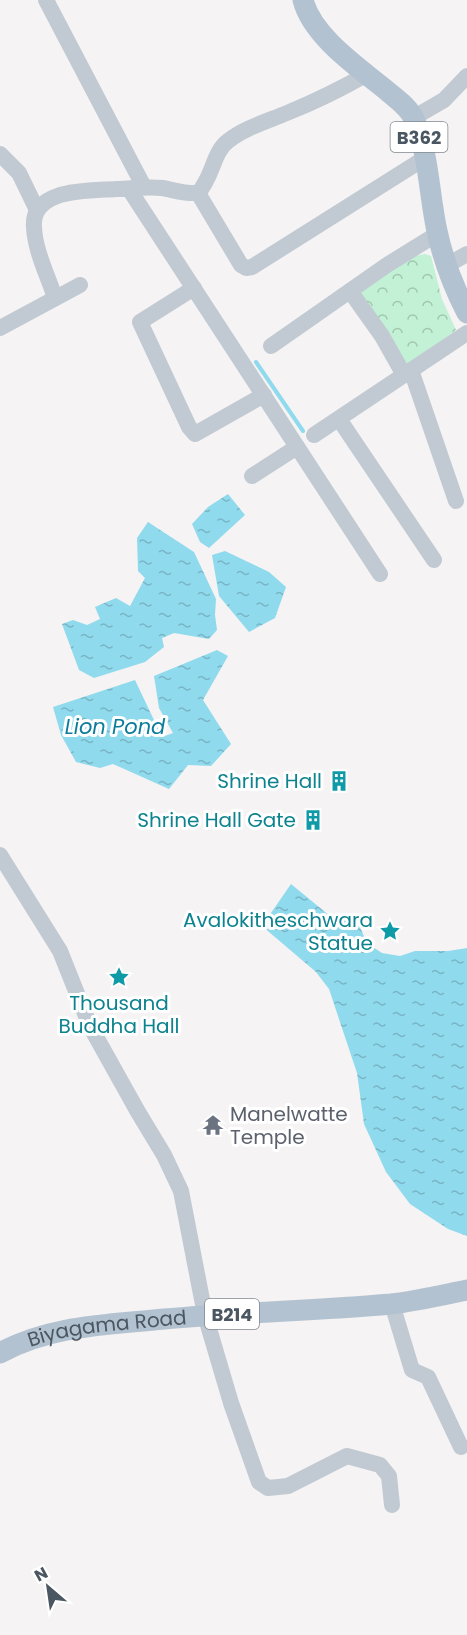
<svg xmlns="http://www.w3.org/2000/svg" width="467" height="1635" font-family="Poppins,sans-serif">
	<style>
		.park { fill: url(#park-crowns) }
		.water { fill: url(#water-ripples) }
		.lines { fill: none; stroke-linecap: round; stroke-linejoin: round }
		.stream { stroke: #90daee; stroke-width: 4 }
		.minor { stroke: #c1cad2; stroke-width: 16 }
		.major { stroke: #b3c2d1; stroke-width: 21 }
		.labels { text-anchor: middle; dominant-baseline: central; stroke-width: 6; stroke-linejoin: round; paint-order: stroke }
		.shield { fill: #fff; stroke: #808990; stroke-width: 1.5 }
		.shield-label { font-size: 18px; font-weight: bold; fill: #4a5661 }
		.culture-label { font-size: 20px; fill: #0d838f; stroke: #fff; text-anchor: end }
		.worship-label { font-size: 20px; fill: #5b616d; stroke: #fff; text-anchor: start }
		.street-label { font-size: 20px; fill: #4a5661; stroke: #fff }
		.water-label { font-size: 21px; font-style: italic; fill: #0c7c9b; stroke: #fff }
	</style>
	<defs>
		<pattern id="park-crowns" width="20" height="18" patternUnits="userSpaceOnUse" patternTransform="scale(1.5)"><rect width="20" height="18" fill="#c3f1d5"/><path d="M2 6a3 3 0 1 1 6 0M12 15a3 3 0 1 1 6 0" fill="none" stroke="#a0c6b0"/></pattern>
		<pattern id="water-ripples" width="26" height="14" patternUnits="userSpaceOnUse" patternTransform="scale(1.5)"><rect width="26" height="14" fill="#90daee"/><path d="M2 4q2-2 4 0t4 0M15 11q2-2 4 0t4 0" fill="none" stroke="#78b4c4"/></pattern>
	</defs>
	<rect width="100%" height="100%" fill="#f5f3f3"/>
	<path class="park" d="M 425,254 L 431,256 L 442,299 L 456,330 L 405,367 L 358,292 L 409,257 Z"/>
	<g class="water">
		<path d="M 228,494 L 245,515 L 209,548 L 200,542 L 192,524 L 208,507 Z"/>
		<path d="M 148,522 L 194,552 L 216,599 L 215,615 L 217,630 L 209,639 L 174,633 L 162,638 L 164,647 L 145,662 L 94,678 L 79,670 L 62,624 L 73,620 L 87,625 L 100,619 L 95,607 L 116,598 L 130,606 L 145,578 L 138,571 L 137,538 Z"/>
		<path d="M 225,551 L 269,572 L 286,587 L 275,618 L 249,632 L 219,596 L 212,555 Z"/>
		<path d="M 217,650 L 228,656 L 203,700 L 231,744 L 211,766 L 188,765 L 169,789 L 113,764 L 100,768 L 76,762 L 61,735 L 53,707 L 135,680 L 162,737 L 173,733 L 159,708 L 154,676 Z"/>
		<path d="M 291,884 L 336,921 L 345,917 L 359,925 L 367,943 L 382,953 L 400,956 L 415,951 L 448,951 L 467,948 L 467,1236 L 448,1229 L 410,1204 L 386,1172 L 364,1124 L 357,1073 L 329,989 L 316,972 L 262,926 Z"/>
	</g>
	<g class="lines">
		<path class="stream" d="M 256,362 L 303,431"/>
		<g class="minor">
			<path d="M 46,0 L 144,187"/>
			<path d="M 413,118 L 444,100 L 467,76"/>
			<path d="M 0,154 L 19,173 L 37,210"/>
			<path d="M 129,189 L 380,574"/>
			<path d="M 198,193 L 241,265 L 246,268 L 252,267 L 425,158"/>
			<path d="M 447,265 L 467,254"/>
			<path d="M 194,288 L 140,322 L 189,427 L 195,434 L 264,395"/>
			<path d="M 350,291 L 382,336 L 404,375"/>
			<path d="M 55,298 C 48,276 35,251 34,227 C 31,188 89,191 116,189 C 131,189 146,186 162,188 C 174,190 185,194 198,193 C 213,177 213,152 228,141 C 244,128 268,121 287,113 C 314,102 341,89 367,74"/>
			<path d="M 0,328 L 80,285"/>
			<path d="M 271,346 L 387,265 L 437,234"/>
			<path d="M 411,370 L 456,501"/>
			<path d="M 339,419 L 434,560"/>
			<path d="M 314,435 L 467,333"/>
			<path d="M 252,476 L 297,447"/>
			<path d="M 0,855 L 60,951 L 90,1026 L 138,1112 L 164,1155 L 181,1191 L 205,1315 L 231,1403 L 259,1482 L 268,1488 L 288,1486 L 347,1456 L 380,1465 L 389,1476 L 392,1505"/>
			<path d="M 392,1304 L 412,1370 L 428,1377 L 461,1447"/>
		</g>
		<g class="major">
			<path d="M 303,0 C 312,36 358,67 386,90 C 395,98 409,107 414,119 C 429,153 429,195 437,231 C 443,259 454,288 467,313"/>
			<path id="s1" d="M 0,1353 C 51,1325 108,1325 164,1319 C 239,1312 315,1311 391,1304 C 416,1301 442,1295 467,1290"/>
		</g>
	</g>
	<defs>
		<g id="building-bare" transform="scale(1.62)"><path d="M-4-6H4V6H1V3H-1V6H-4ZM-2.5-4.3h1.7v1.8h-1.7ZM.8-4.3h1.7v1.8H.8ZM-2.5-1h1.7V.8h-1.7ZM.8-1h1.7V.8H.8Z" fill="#0f9aa8" stroke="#fff" stroke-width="2.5" paint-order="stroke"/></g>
		<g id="sight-bare" transform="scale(1.62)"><path d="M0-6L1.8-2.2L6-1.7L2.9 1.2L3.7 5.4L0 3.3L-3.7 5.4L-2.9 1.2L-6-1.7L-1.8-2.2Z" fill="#0f9aa8" stroke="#fff" stroke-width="2.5" paint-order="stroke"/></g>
		<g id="temple-bare" transform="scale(1.62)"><path d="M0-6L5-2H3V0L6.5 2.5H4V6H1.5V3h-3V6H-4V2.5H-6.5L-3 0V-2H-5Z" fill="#6b7280" stroke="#fff" stroke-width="2.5" paint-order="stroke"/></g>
	</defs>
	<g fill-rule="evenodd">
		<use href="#building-bare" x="339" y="781"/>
		<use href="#building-bare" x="313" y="820"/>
		<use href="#sight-bare" x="390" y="931"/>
		<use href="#sight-bare" x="119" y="977"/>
		<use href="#temple-bare" x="213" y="1125"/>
	</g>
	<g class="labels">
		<g class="shield">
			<rect x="390.5" y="122" width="57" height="30" rx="4.5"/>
			<rect x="205" y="1299" width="54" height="30" rx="4.5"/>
		</g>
		<g class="shield-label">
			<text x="419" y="137">B362</text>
			<text x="232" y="1314">B214</text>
		</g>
		<g class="culture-label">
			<text x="322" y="781">Shrine Hall</text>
			<text x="296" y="820">Shrine Hall Gate</text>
			<text x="373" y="920">Avalokitheschwara<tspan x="373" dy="23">Statue</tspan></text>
			<text x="119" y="1003" text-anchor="middle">Thousand<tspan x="119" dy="23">Buddha Hall</tspan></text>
		</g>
		<g class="worship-label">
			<text x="230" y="1114">Manelwatte<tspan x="230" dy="23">Temple</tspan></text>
		</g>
		<g class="street-label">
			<text stroke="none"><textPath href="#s1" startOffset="111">Biyagama Road</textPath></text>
		</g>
		<g class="water-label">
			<text x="115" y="726">Lion Pond</text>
		</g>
	</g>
	<g transform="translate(48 1587) rotate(331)" stroke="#ffffff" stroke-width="4.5" paint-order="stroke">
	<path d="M0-4.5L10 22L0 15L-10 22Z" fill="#4a5661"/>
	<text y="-9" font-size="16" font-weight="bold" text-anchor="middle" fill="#4a5661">N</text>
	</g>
</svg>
